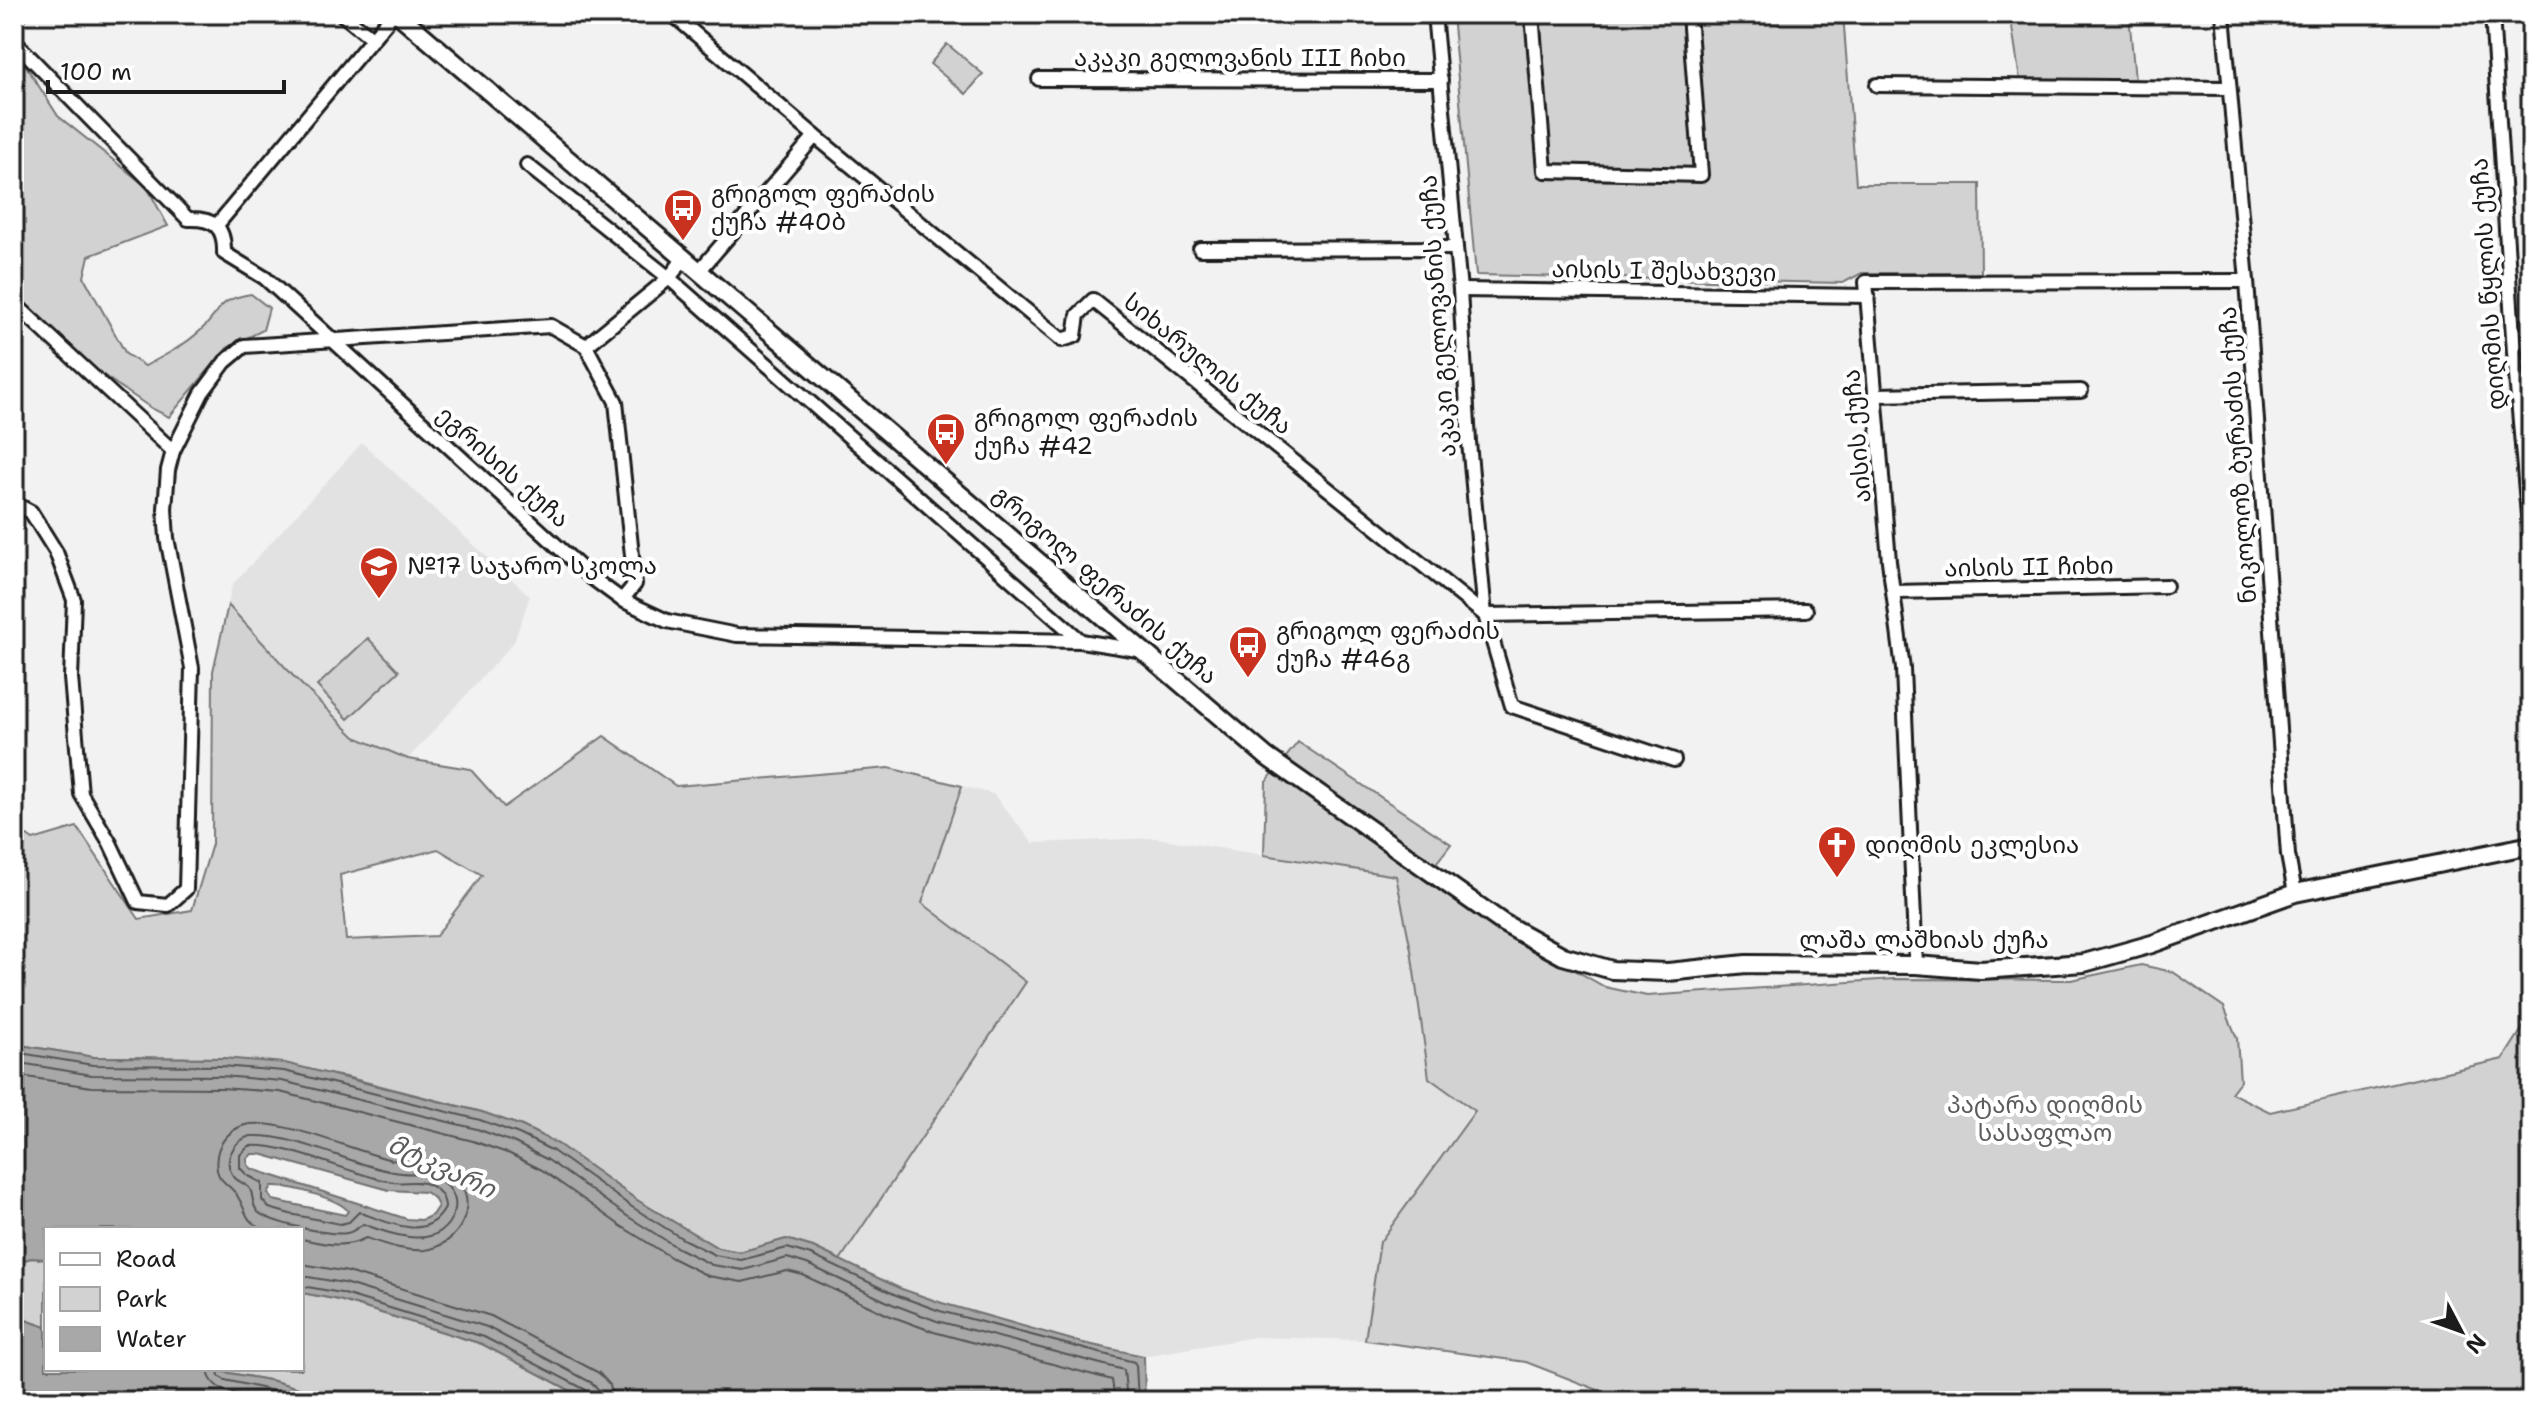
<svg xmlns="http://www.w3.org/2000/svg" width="2545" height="1415" font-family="'Shantell Sans','Noto Sans Georgian',sans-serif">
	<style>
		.built { fill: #e2e2e2 }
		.green { fill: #d2d2d2; stroke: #777; stroke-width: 2; fill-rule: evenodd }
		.water { fill: #a8a8a8; stroke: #707070; stroke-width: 2; fill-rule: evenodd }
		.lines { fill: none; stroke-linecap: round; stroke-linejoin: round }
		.shore { stroke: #545454; stroke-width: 2 }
		.minor-casing { stroke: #1c1c1c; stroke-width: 18 }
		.tertiary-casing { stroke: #1c1c1c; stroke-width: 22 }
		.minor { stroke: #fff; stroke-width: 12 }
		.tertiary { stroke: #fff; stroke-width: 16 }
		.labels { text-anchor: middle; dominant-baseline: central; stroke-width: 8; stroke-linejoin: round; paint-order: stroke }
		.street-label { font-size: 24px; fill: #1c1c1c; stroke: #fff }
		.poi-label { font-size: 24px; fill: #1c1c1c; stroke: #fff; text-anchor: start }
		.park-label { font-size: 24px; fill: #5c5c5c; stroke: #fff }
		.water-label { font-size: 26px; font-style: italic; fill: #5b5b5b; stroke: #fff }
	</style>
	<rect width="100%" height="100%" fill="#f2f2f2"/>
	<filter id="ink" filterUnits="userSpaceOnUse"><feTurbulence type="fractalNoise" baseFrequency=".0125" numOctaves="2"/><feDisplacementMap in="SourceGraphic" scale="16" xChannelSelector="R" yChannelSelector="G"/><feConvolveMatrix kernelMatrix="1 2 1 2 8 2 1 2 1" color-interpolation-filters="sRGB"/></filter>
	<g filter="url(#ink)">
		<g class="built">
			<path d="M 362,443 L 530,596 L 514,642 L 408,759 L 355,737 L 296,679 L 228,605 L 232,585 Z"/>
			<path d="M 962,786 L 993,794 L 1033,843 L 1155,838 L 1396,876 L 1411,950 L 1475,1111 L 1380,1242 L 1365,1340 L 1255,1337 L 1144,1356 L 1083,1343 L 942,1304 L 899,1288 L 840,1260 L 1026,982 L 921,903 Z"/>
		</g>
		<g class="green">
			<path d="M 1452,14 L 1843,14 L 1856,184 L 1980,184 L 1981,273 L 1862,273 L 1843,283 L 1476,275 Z"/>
			<path d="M 2010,14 L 2129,14 L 2135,80 L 2020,80 Z"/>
			<path d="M 947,44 L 983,74 L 966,94 L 930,64 Z"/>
			<path d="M 14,60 L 26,66 L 58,116 L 147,187 L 168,226 L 89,256 L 84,277 L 126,354 L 145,366 C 164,356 185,345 201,330 C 224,309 215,300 251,294 L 269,308 L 263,330 L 227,348 L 169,417 L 151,408 L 61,346 L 14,290 Z"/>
			<path d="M 228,605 L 296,679 L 355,737 L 408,759 L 470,769 L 504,807 L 604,736 L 676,786 L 889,768 L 962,786 L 922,903 L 1026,982 L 840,1260 L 813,1247 L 786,1239 L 740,1252 L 718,1248 L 637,1200 L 558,1144 L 522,1126 L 482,1112 L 346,1077 L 222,1058 L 94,1057 L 14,1044 L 14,848 L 19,846 L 14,843 L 14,827 L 33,840 L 77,827 L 139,919 L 192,910 L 212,844 L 213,671 ZM 438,849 L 482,875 L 436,936 L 346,940 L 340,875 Z"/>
			<path d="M 368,638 L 399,671 L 348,719 L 317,686 Z"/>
			<path d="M 1298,742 L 1451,844 L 1424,879 L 1468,910 L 1605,987 L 1647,996 L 1894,979 L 2071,980 L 2141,965 L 2173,972 L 2224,1007 L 2237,1038 L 2240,1081 L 2231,1093 L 2270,1112 L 2503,1059 L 2531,1015 L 2531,1401 L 1626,1401 L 1526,1362 L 1365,1340 L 1380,1242 L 1475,1111 L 1429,1078 L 1411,950 L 1396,876 L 1264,855 L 1266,782 Z"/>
			<path d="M 31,1258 L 46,1259 L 46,1327 L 14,1316 L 14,1263 Z"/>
			<path d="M 302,1293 L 339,1300 L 482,1344 L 590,1401 L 343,1401 L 274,1381 L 207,1369 L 302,1369 Z"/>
		</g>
		<g class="water">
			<path d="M 14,1044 L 94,1057 L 222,1058 L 285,1063 L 482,1112 L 522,1126 L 558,1144 L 637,1200 L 718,1248 L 740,1252 L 786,1239 L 813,1247 L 899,1288 L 942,1303 L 1083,1343 L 1144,1356 L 1145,1401 L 590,1401 L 482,1344 L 339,1300 L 302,1293 L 302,1229 L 46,1229 L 46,1259 L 31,1258 L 14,1263 ZM 260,1154 L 389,1190 L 425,1192 L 434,1198 L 438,1206 L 432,1215 L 422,1220 L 407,1219 L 252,1169 L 248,1165 L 247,1159 L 252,1154 ZM 272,1186 C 288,1185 340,1199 348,1211 L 345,1215 L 273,1200 L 268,1193 Z"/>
			<path d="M 14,1316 L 46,1327 L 46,1369 L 207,1369 L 274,1381 L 343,1401 L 14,1401 Z"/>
		</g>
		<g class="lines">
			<g class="shore">
				<path d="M 14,1052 L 93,1065 L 221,1066 L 284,1071 L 480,1120 L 519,1134 L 553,1151 L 632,1207 L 683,1239 L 715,1255 L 741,1260 L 787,1248 L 811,1255 L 896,1295 L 940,1311 L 1134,1362 L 1136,1365 L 1138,1401"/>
				<path d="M 14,1062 L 92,1075 L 221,1076 L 282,1081 L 477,1129 L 515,1143 L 548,1160 L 627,1216 L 678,1248 L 712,1265 L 743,1270 L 787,1258 L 807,1264 L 892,1304 L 937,1321 L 1124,1370 L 1127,1401"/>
				<path d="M 14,1075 L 91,1087 L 221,1088 L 280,1092 L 473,1141 L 510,1154 L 542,1170 L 621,1226 L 672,1258 L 708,1276 L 742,1282 L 787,1271 L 803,1275 L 888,1315 L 934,1332 L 1112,1380 L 1115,1401"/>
				<path d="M 251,1136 C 297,1134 348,1164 394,1172 C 413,1176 429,1169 446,1185 C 453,1191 458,1203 454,1212 C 440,1254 391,1234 363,1224 C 358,1228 353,1232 347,1233 C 331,1236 270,1223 258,1212 C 251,1204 254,1197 250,1189 C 248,1185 239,1182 235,1178 C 221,1162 233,1140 251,1136 Z"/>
				<path d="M 249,1146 C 286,1142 352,1175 392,1182 C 405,1184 417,1179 429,1185 C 439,1189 445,1198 445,1208 C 427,1243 387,1222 359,1212 L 349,1222 L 340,1224 L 290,1214 L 269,1208 L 262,1200 L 262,1183 L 247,1175 L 240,1168 L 240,1155 Z"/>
				<path d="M 263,1229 C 242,1219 248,1212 238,1197 C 229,1181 213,1183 217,1156 C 219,1140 234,1126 250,1124 C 286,1120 354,1151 392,1160 C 417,1165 432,1154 455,1177 C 481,1203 460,1245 425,1250 C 405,1252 385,1244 366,1238 C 344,1249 325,1244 302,1239"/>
				<path d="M 302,1264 L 348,1272 L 491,1316 L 599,1373 L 610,1385 L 613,1401"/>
				<path d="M 302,1276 L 344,1283 L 487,1327 L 592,1383 L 599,1390 L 601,1401"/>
				<path d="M 302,1286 L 341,1293 L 484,1337 L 586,1390 L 591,1401"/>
				<path d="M 208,1369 C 210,1399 256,1395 278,1401"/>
				<path d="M 218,1369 L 219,1376 L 225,1380 L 320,1401"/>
			</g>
			<g class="minor-casing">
				<g id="minor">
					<path d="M 342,14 L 373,39"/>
					<path d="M 672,14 L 815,136 L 1062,340 L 1075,336 L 1078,315 L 1093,300 L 1485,615 L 1806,610"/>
					<path d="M 1434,14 L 1460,290 L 1469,442 L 1485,615 L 1512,706 L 1674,760"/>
					<path d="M 1532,14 L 1545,171 L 1701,175 L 1689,14"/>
					<path d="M 2223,14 L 2247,281 L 2288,855 L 2295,893"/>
					<path d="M 2492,14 L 2514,352 L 2531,550"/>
					<path d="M 14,20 L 20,14"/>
					<path d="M 14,41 L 188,219 C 214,218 225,227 224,253 L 265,278 L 592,578 L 622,600 L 667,621 L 737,635 L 1081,641 L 1144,651"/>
					<path d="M 1039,79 L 1441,80"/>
					<path d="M 1877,85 L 2229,88"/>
					<path d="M 527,165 L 669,278 L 1081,641"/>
					<path d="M 217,225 L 393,14"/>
					<path d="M 1200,249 L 1456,248"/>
					<path d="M 700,270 L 815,136"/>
					<path d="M 1460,290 L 1868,296"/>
					<path d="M 14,303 L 173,451"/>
					<path d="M 586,346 L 616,402 L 635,584 L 622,600"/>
					<path d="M 1875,395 L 2081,391"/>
					<path d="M 14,503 L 31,512 L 56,552 L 74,600 L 71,678 L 81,794 L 110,843 L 138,902 L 168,905 L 186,889 L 192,668 L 167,538 L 165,509 L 168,470 L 173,451 L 202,393 L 225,362 L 244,346 L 551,326 L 586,346 L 669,278 L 685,257"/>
					<path d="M 1894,592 L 2166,586"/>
					<path d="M 1916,965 L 1903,669 L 1889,561 L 1866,282 L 2247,281"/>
				</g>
			</g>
			<g class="tertiary-casing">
				<path id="tertiary" d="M 398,14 L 1267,757 L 1503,923 L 1563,956 L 1612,970 L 1668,972 L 1746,964 L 1916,965 L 1981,970 L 2084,963 L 2152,944 L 2295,893 L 2531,845"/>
			</g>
			<use href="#minor" class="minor"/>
			<use href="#tertiary" class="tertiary"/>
		</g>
	</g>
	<defs>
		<g id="bus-pin" transform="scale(2)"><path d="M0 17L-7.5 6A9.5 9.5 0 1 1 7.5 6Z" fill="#c8321e" stroke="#fff"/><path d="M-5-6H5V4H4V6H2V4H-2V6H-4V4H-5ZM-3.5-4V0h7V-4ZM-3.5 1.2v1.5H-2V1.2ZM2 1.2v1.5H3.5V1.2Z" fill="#fff"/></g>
		<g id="school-pin" transform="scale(2)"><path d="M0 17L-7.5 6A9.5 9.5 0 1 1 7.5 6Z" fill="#c8321e" stroke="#fff"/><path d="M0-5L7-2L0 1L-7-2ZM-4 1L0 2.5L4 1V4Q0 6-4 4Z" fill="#fff"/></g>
		<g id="church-pin" transform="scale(2)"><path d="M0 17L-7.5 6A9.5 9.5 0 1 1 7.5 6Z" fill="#c8321e" stroke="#fff"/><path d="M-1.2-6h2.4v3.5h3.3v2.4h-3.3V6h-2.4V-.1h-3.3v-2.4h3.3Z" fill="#fff"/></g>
	</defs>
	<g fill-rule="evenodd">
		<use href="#bus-pin" x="683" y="208"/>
		<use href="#bus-pin" x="946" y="432"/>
		<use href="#school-pin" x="379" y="566"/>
		<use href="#bus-pin" x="1248" y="645"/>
		<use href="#church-pin" x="1837" y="845"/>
	</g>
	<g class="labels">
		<g class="street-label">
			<text x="1240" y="58">აკაკი გელოვანის III ჩიხი</text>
			<text transform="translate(1664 271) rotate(1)">აისის I შესახვევი</text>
			<text transform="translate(2488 284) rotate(-94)">დიღმის წყლის ქუჩა</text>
			<text transform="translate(1438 316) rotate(-94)">აკაკი გელოვანის ქუჩა</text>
			<text transform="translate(1208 364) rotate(39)">სიხარულის ქუჩა</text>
			<text transform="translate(1857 436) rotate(-95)">აისის ქუჩა</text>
			<text transform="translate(2238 455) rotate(-94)">ნიკოლოზ ბურაძის ქუჩა</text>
			<text transform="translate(503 467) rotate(42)">ეგრისის ქუჩა</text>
			<text transform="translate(2029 567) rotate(-1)">აისის II ჩიხი</text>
			<text transform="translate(1105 585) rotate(41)">გრიგოლ ფერაძის ქუჩა</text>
			<text x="1924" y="940">ლაშა ლაშხიას ქუჩა</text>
		</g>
		<g class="poi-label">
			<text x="711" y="194">გრიგოლ ფერაძის<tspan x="711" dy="28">ქუჩა #40ბ</tspan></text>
			<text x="974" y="418">გრიგოლ ფერაძის<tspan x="974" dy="28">ქუჩა #42</tspan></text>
			<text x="407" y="566">№17 საჯარო სკოლა</text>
			<text x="1276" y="631">გრიგოლ ფერაძის<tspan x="1276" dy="28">ქუჩა #46გ</tspan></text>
			<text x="1865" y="845">დიღმის ეკლესია</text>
		</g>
		<g class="park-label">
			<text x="2045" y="1105">პატარა დიღმის<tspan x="2045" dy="28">სასაფლაო</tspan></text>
		</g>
		<g class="water-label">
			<text transform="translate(442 1166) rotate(25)">მტკვარი</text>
		</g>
	</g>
	<rect width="2545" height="1415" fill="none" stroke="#fff" stroke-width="48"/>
	<rect x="24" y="24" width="2497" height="1367" fill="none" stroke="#1c1c1c" stroke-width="3" filter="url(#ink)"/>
	<rect x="44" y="1227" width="260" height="144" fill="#ffffff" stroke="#a4a4a4" stroke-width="2"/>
	<rect x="60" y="1253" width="40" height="12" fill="#ffffff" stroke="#a4a4a4" stroke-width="2"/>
	<text x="116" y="1267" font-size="24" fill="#1c1c1c">Road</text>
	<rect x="60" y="1287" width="40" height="24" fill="#d2d2d2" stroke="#a4a4a4" stroke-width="2"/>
	<text x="116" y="1307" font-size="24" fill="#1c1c1c">Park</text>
	<rect x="60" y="1327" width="40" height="24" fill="#a8a8a8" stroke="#a4a4a4" stroke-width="2"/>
	<text x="116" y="1347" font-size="24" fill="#1c1c1c">Water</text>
	<g transform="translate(2461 1331) rotate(131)" stroke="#ffffff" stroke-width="6" paint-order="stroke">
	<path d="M0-6L14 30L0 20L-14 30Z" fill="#1c1c1c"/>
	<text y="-12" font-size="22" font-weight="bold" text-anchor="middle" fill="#1c1c1c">N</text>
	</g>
	<path d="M48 80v12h236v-12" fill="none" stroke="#1c1c1c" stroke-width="4"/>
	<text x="60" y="80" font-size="24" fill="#1c1c1c" stroke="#ffffff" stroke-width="6" paint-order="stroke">100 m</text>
</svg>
